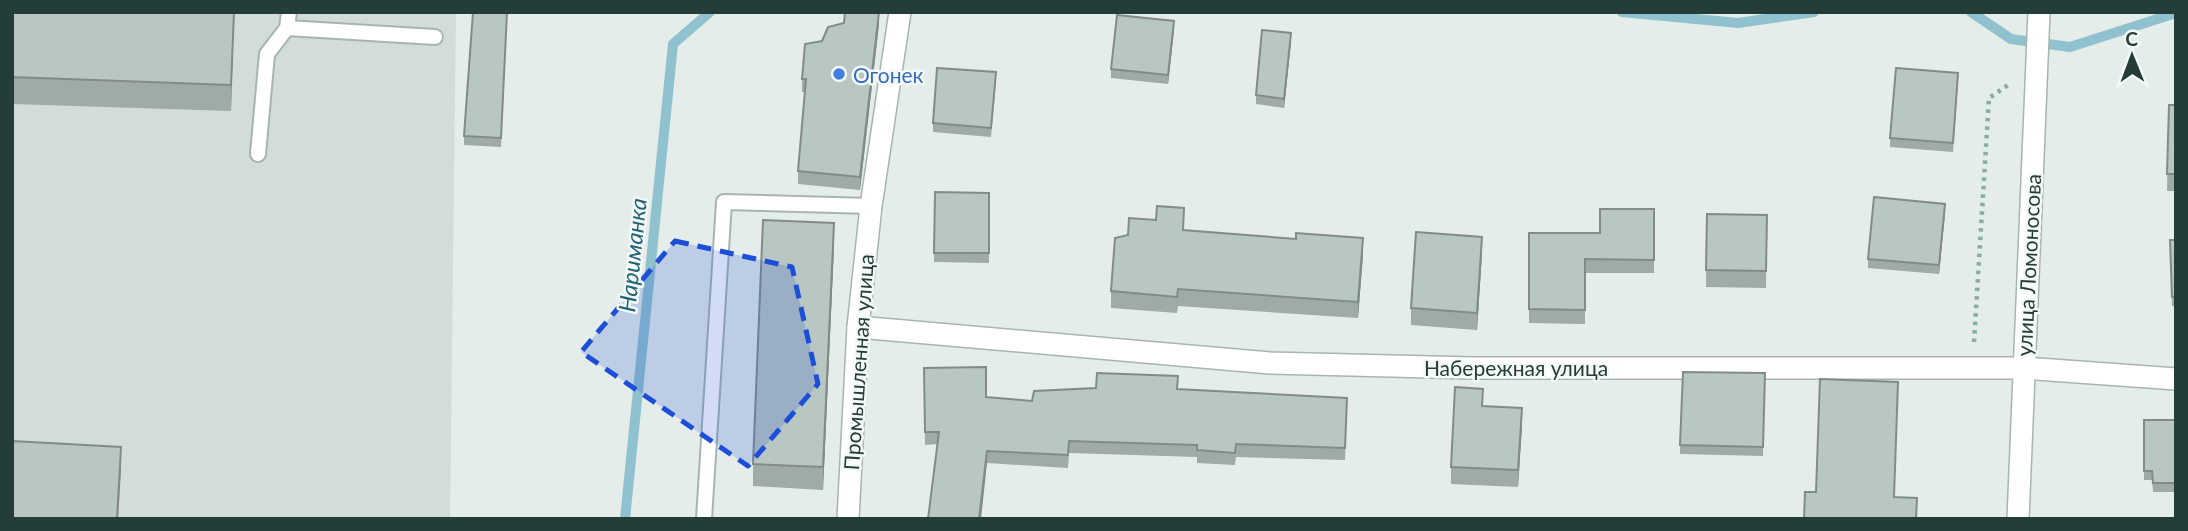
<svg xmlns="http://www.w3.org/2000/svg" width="2188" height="531" font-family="Lato,sans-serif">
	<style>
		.built { fill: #d2dcd8 }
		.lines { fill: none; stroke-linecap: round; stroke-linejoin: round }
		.stream { stroke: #8fc1ce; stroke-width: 10 }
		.service-casing { stroke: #a7b5b0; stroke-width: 18 }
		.minor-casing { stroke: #a7b5b0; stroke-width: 24 }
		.tertiary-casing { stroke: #a7b5b0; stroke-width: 24 }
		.path { stroke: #86aea4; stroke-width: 4.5; stroke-dasharray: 3.5 5; stroke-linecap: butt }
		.service { stroke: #fff; stroke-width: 14 }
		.minor { stroke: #fff; stroke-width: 21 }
		.tertiary { stroke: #fff; stroke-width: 21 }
		.wall { fill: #9faba7 }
		.shaded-wall { fill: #828b88 }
		.building { fill: #b9c7c2; stroke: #828b88; stroke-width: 2 }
		.marked { fill: #1d4ed8; fill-opacity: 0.2; stroke: #1d4ed8; stroke-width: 5; stroke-dasharray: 14 9; stroke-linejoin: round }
		.shop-dot { fill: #3f7fe0; stroke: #f4f9f7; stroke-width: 2.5 }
		.labels { text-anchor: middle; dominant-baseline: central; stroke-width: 5; stroke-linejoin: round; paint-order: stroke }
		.shop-label { font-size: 21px; fill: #366cbe; stroke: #f4f9f7; text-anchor: start }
		.street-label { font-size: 21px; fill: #243d38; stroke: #f4f9f7 }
		.water-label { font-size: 23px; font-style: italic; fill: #216376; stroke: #f4f9f7 }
	</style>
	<rect width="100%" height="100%" fill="#e4ede9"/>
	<path class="built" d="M 12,12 L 456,12 L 450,519 L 12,519 Z"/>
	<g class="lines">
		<g class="stream">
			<path d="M 1622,12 L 1738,23 L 1814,12"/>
			<path d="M 1971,12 L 2011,39 L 2070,47 L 2176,13"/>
			<path d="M 625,519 L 673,44 L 710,12"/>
		</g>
		<g class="service-casing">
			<g id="service">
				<path d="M 287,28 L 435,37"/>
				<path d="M 258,154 L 267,54 L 287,28 L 289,12"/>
				<path d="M 704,519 L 724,202 L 871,206"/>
			</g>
		</g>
		<g class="minor-casing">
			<g id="minor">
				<path d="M 858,327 L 1270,363 L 1472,368 L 2023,368 L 2176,379"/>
				<path d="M 848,519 L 858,327 L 871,206 L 900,12"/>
			</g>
		</g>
		<g class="tertiary-casing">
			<path id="tertiary" d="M 2018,519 L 2039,12"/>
		</g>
		<path class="path" d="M 1974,342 L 1989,98 L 2011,83"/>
		<use href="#service" class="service"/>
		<use href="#minor" class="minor"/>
		<use href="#tertiary" class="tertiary"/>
	</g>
	<g class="wall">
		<path d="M 12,12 L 234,12 L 231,111 L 12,104 Z"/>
		<path d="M 507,12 L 501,147 L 464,145 L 464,136 Z"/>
		<path d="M 879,24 L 860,190 L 798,184 L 798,171 L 805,92 L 802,92 L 802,79 L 822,41 Z"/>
		<path d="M 1174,30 L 1168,84 L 1111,78 L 1111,69 Z"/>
		<path d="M 1291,42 L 1284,108 L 1256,104 L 1256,95 Z"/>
		<path d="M 996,81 L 991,137 L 933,132 L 933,123 Z"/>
		<path d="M 1958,82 L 1953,152 L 1890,147 L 1890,138 Z"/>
		<path d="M 2169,105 L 2176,105 L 2176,191 L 2167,191 Z"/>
		<path d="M 935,192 L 989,193 L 989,263 L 934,262 Z"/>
		<path d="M 1654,209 L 1654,273 L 1585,273 L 1585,324 L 1529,323 L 1529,233 L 1600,233 Z"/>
		<path d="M 1945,213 L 1939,274 L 1868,268 L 1868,259 Z"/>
		<path d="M 1707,214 L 1767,215 L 1766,288 L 1706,287 Z"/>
		<path d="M 1184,230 L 1363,255 L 1358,318 L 1178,306 L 1177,313 L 1111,308 L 1111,291 Z"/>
		<path d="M 2170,240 L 2176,240 L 2176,306 L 2172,306 Z"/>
		<path d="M 834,246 L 823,490 L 753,486 L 753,464 Z"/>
		<path d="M 1482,253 L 1477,330 L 1411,325 L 1411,308 Z"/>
		<path d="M 924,368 L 986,397 L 1032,401 L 1178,389 L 1347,398 L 1345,460 L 1236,457 L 1235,465 L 1197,463 L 1197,457 L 1069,453 L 1068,468 L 987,463 L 937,444 L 925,445 Z"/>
		<path d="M 1765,373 L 1763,456 L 1680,454 L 1680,445 Z"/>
		<path d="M 1483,406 L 1522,425 L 1518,487 L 1451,484 L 1451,467 Z"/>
		<path d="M 2144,420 L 2176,420 L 2176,492 L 2153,492 L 2152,480 L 2144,480 Z"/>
	</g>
	<g class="shaded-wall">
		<path d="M 234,12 L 231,111 L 231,85 Z"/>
		<path d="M 879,12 L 879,24 L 860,190 L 860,177 Z"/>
		<path d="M 1174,21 L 1174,30 L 1168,84 L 1168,75 Z"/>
		<path d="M 1291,33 L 1291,42 L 1284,108 L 1284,99 Z"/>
		<path d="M 1945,204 L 1945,213 L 1939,274 L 1939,265 Z"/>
		<path d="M 834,223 L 834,246 L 823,490 L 823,467 Z"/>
		<path d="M 1482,237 L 1482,253 L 1477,330 L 1477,313 Z"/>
		<path d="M 1363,238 L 1363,255 L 1358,318 L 1358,302 Z"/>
		<path d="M 1522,408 L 1522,425 L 1518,487 L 1518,470 Z"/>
		<path d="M 121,447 L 121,470 L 118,519 L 117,519 Z"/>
		<path d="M 987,451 L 987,463 L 981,519 L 979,519 Z"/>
	</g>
	<g class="building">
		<path d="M 12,12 L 234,12 L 231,85 L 12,77 Z"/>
		<path d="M 473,12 L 507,12 L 501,138 L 464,136 Z"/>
		<path d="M 845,12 L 879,12 L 860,177 L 798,171 L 806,79 L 802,79 L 805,44 L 822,41 L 828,27 L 844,23 Z"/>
		<path d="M 1117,15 L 1174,21 L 1168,75 L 1111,69 Z"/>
		<path d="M 1262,30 L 1291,33 L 1284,99 L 1256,95 Z"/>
		<path d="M 937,68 L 996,72 L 991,128 L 933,123 Z"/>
		<path d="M 1896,68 L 1958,73 L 1953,143 L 1890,138 Z"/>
		<path d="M 2169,105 L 2176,105 L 2176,174 L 2167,174 Z"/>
		<path d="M 935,192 L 989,193 L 989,253 L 934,253 Z"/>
		<path d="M 1874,197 L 1945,204 L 1939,265 L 1868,259 Z"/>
		<path d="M 1157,206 L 1184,208 L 1183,230 L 1296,239 L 1296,233 L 1363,238 L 1358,302 L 1178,289 L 1177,297 L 1111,291 L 1115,238 L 1128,235 L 1129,218 L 1156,220 Z"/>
		<path d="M 1600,209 L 1654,209 L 1654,260 L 1585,259 L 1585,310 L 1529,309 L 1529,233 L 1600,233 Z"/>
		<path d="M 1707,214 L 1767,215 L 1766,271 L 1706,270 Z"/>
		<path d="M 763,220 L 834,223 L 823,467 L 753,464 Z"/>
		<path d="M 1416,232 L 1482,237 L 1477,313 L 1411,308 Z"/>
		<path d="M 2170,240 L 2176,240 L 2176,297 L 2172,297 Z"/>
		<path d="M 986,367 L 986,397 L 1032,401 L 1034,391 L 1096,388 L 1097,373 L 1178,376 L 1177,389 L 1347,398 L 1345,448 L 1236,444 L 1235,453 L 1197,450 L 1197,445 L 1069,441 L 1068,455 L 987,451 L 979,519 L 928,519 L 939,432 L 925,432 L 924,368 Z"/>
		<path d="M 1683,372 L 1765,373 L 1763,447 L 1680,445 Z"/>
		<path d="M 1820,379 L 1898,382 L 1894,497 L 1917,498 L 1916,519 L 1804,519 L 1805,492 L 1816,492 Z"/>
		<path d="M 1455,387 L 1483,389 L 1482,406 L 1522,408 L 1518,470 L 1451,467 Z"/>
		<path d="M 2144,420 L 2176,420 L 2176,483 L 2153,483 L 2152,471 L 2144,471 Z"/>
		<path d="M 12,441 L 121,447 L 117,519 L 12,519 Z"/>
	</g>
	<path class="marked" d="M 675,241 L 792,267 L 818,384 L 748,466 L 581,352 Z"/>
	<circle class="shop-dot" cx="839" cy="74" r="7"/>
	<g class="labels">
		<g class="shop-label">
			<text x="853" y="74">Огонек</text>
		</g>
		<g class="street-label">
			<text transform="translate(2028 265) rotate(-87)">улица Ломоносова</text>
			<text transform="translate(858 362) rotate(-86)">Промышленная улица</text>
			<text x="1516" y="367">Набережная улица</text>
		</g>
		<g class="water-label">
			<text transform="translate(632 255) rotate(-84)">Нариманка</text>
		</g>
	</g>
	<rect width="2188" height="531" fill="none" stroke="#243d38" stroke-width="28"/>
	<g transform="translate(2132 56) rotate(359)" stroke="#f4f9f7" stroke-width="5" paint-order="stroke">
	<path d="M0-5L12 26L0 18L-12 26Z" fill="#243d38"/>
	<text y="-10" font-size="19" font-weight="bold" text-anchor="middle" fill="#243d38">С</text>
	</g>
</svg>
